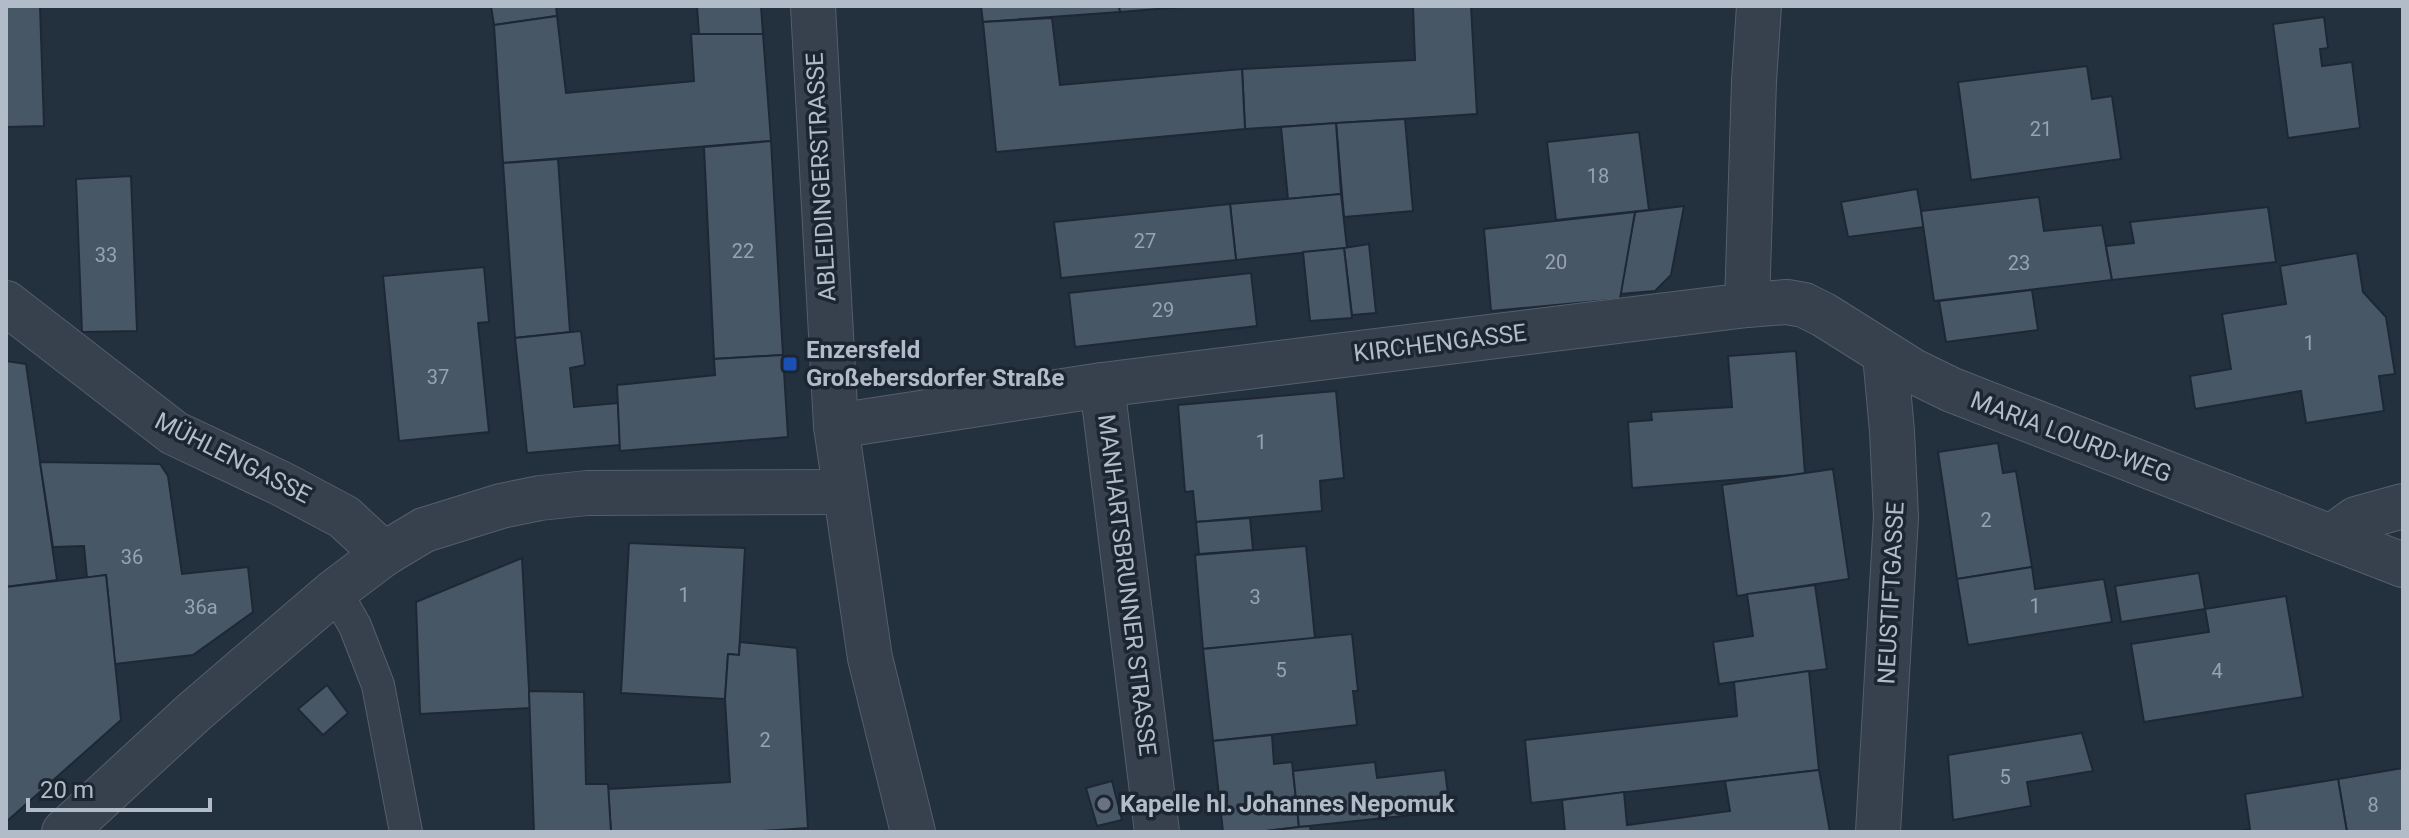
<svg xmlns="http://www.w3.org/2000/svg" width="2409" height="838" font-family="Roboto,sans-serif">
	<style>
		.building { fill: #485766; stroke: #1e2834; stroke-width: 2 }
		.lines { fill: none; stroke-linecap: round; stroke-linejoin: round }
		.service-casing { stroke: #555f6b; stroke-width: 34 }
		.minor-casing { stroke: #555f6b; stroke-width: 46 }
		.tertiary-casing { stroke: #555f6b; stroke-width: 46 }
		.service { stroke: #36414d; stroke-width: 32 }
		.minor { stroke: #36414d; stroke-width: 44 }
		.tertiary { stroke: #36414d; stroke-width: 44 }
		.transit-dot { fill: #1a4fb4; stroke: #1c2632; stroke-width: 3 }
		.worship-dot { fill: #6b7280; stroke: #1c2632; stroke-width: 3 }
		.labels { text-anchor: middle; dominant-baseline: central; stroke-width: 7; stroke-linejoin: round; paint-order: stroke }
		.number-label { font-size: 20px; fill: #98a3b0 }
		.street-label { font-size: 24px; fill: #b2bcc8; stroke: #1c2632 }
		.poi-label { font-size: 24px; font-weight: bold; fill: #b2bcc8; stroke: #1c2632; text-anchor: start }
	</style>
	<rect width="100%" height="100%" fill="#23303d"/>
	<g class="building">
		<path d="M 6,6 L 40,6 L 44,126 L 6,127 Z"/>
		<path d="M 491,6 L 556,6 L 557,16 L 494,25 Z"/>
		<path d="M 697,6 L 761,6 L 763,34 L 699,34 Z"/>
		<path d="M 981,6 L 1119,6 L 1120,12 L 983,22 Z"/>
		<path d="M 1119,6 L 1194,6 L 1120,12 Z"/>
		<path d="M 1413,6 L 1471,6 L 1477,114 L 1245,129 L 1242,69 L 1415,60 Z"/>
		<path d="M 557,16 L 566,93 L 694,81 L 691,34 L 763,34 L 771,141 L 503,163 L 494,25 Z"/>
		<path d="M 2324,17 L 2328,48 L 2320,49 L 2322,66 L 2352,62 L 2360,128 L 2288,138 L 2273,24 Z"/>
		<path d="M 1052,18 L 1060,85 L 1242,69 L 1245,129 L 996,152 L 983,22 Z"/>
		<path d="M 2087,66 L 2092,99 L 2112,96 L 2121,159 L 1971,180 L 1958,82 Z"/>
		<path d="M 1405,119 L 1413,211 L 1344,217 L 1336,123 Z"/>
		<path d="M 1336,123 L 1341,194 L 1288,199 L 1281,127 Z"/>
		<path d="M 1639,132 L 1649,210 L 1556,220 L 1547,142 Z"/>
		<path d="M 771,141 L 783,355 L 714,359 L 704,147 Z"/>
		<path d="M 558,159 L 570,332 L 515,338 L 503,163 Z"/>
		<path d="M 131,176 L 137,331 L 82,332 L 76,179 Z"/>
		<path d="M 1917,189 L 1924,227 L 1848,237 L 1841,202 Z"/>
		<path d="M 1341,194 L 1347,248 L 1236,260 L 1230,204 Z"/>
		<path d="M 2039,197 L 2044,231 L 2102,225 L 2112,280 L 1934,301 L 1921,211 Z"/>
		<path d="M 1230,204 L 1236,260 L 1061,278 L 1054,222 Z"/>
		<path d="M 1684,206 L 1671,275 L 1655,291 L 1620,294 L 1635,212 Z"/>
		<path d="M 2268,207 L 2276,262 L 2112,280 L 2106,246 L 2134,243 L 2130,222 Z"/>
		<path d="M 1635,212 L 1620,299 L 1491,311 L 1484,229 Z"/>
		<path d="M 1369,244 L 1376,313 L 1352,315 L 1344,248 Z"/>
		<path d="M 1344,248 L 1352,318 L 1310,321 L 1303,252 Z"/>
		<path d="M 2357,253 L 2363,292 L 2386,317 L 2395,374 L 2379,376 L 2384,411 L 2306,423 L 2301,391 L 2195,409 L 2190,376 L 2231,369 L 2222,314 L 2286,304 L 2280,266 Z"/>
		<path d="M 484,267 L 489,322 L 478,323 L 489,432 L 399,441 L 383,276 Z"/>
		<path d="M 1251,273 L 1257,326 L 1075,347 L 1069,293 Z"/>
		<path d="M 2032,290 L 2038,330 L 1946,342 L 1939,301 Z"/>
		<path d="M 581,331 L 585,365 L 570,368 L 574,407 L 618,403 L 620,445 L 527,453 L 515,338 Z"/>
		<path d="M 1796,351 L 1805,474 L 1632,488 L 1628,422 L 1652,420 L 1651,412 L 1732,407 L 1728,356 Z"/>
		<path d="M 783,355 L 788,437 L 620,451 L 617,385 L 715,375 L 714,359 Z"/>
		<path d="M 6,361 L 26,364 L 57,580 L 6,587 Z"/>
		<path d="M 1336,391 L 1344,478 L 1320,481 L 1322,511 L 1196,522 L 1193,491 L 1185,492 L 1178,405 Z"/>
		<path d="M 1998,443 L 2003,473 L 2016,471 L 2032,567 L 1957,579 L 1938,452 Z"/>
		<path d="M 40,462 L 160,464 L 168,476 L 182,574 L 248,567 L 253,612 L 193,655 L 115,664 L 106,575 L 87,578 L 84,546 L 53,547 Z"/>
		<path d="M 1833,469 L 1849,579 L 1737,596 L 1722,485 Z"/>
		<path d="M 1250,518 L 1253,550 L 1199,554 L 1196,522 Z"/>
		<path d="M 629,543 L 745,548 L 739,655 L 728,654 L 725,699 L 621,693 Z"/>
		<path d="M 1306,546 L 1315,639 L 1203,649 L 1195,555 Z"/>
		<path d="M 522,558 L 530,708 L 420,714 L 416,602 Z"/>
		<path d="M 2032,567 L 2035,589 L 2104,579 L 2112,622 L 1968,645 L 1957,579 Z"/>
		<path d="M 2199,573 L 2205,609 L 2121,622 L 2115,586 Z"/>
		<path d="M 106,575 L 121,720 L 6,822 L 6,587 Z"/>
		<path d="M 1815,585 L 1827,669 L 1719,684 L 1713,642 L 1753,636 L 1747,594 Z"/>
		<path d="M 2286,596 L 2303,697 L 2144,722 L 2131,644 L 2209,632 L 2205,609 Z"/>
		<path d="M 1352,634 L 1358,691 L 1353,691 L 1357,725 L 1213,741 L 1203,649 Z"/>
		<path d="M 740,642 L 797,648 L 808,828 L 747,832 L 611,832 L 608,789 L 730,782 L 725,699 L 728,654 L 739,655 Z"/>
		<path d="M 1809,671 L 1819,770 L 1531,803 L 1525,740 L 1737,716 L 1734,682 Z"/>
		<path d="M 327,685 L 348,713 L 323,735 L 298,709 Z"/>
		<path d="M 529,691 L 584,692 L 586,784 L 608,784 L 611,832 L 534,832 Z"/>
		<path d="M 2082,733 L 2093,771 L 2027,782 L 2031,806 L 1953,820 L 1948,755 Z"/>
		<path d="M 1272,735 L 1274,764 L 1292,762 L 1299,827 L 1259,832 L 1223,832 L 1213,741 Z"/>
		<path d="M 1375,762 L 1377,778 L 1445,770 L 1450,811 L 1299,827 L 1293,771 Z"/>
		<path d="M 2403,768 L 2403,832 L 2347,832 L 2338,779 Z"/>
		<path d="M 1819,770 L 1830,832 L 1565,832 L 1562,800 L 1624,792 L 1627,825 L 1730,811 L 1725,781 Z"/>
		<path d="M 2338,779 L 2347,832 L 2234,832 L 2250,829 L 2245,794 Z"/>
		<path d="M 1112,781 L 1122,820 L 1097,826 L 1086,788 Z"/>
		<path d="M 1310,826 L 1311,832 L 1259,832 L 1299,827 Z"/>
	</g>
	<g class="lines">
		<g class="service-casing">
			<path id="service" d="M 335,591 L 355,626 L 378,685 L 406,832"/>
		</g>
		<g class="minor-casing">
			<g id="minor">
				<path d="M 6,303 L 174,433 L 282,484 L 344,517 L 384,554"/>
				<path d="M 1747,305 L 1787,302 L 1804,305 L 1824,315 L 1913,371 L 1952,390 L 2403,565"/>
				<path d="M 1102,385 L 1157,832"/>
				<path d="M 836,426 L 1102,385 L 1747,305 L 1754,81 L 1759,6"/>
				<path d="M 2331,537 L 2356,519 L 2403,506"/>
				<path d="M 1878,832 L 1896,517 L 1892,431 L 1885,355"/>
			</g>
		</g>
		<g class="tertiary-casing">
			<g id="tertiary">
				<path d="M 813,6 L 836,426 L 870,658 L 913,832"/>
				<path d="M 64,832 L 194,712 L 335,591 L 384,554 L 424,530 L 501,506 L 540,498 L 587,493 L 844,492"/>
			</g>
		</g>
		<use href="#service" class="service"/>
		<use href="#minor" class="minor"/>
		<use href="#tertiary" class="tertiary"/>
	</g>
	<rect class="transit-dot" x="782" y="356" width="16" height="16" rx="4"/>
	<circle class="worship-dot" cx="1104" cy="804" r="8"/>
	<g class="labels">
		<g class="number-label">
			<text x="2041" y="129">21</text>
			<text x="1598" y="176">18</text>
			<text x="1145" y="241">27</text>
			<text x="743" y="251">22</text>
			<text x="106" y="255">33</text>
			<text x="1556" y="262">20</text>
			<text x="2019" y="263">23</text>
			<text x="1163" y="310">29</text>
			<text x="2309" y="343">1</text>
			<text x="438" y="377">37</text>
			<text x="1261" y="442">1</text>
			<text x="1986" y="520">2</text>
			<text x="132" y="557">36</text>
			<text x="684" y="595">1</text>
			<text x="1255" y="597">3</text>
			<text x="2035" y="606">1</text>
			<text x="201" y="607">36a</text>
			<text x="1281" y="670">5</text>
			<text x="2217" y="671">4</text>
			<text x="765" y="740">2</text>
			<text x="2005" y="777">5</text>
			<text x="2373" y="805">8</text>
		</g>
		<g class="street-label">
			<text transform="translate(821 177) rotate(-93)">ABLEIDINGERSTRASSE</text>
			<text transform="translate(1440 343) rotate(-7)">KIRCHENGASSE</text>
			<text transform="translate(2071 437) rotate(21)">MARIA LOURD-WEG</text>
			<text transform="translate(233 458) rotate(27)">MÜHLENGASSE</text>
			<text transform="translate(1127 585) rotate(83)">MANHARTSBRUNNER STRASSE</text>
			<text transform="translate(1891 593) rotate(-87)">NEUSTIFTGASSE</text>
		</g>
		<g class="poi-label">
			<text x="806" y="350">Enzersfeld<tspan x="806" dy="28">Großebersdorfer Straße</tspan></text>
			<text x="1120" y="804">Kapelle hl. Johannes Nepomuk</text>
		</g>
	</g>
	<rect width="2409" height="838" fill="none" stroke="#b2bcc8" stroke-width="16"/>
	<path d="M28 798v12h182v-12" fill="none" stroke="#b2bcc8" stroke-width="4"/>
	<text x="40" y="798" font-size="24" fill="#b2bcc8" stroke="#1c2632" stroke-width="6" paint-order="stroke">20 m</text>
</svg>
